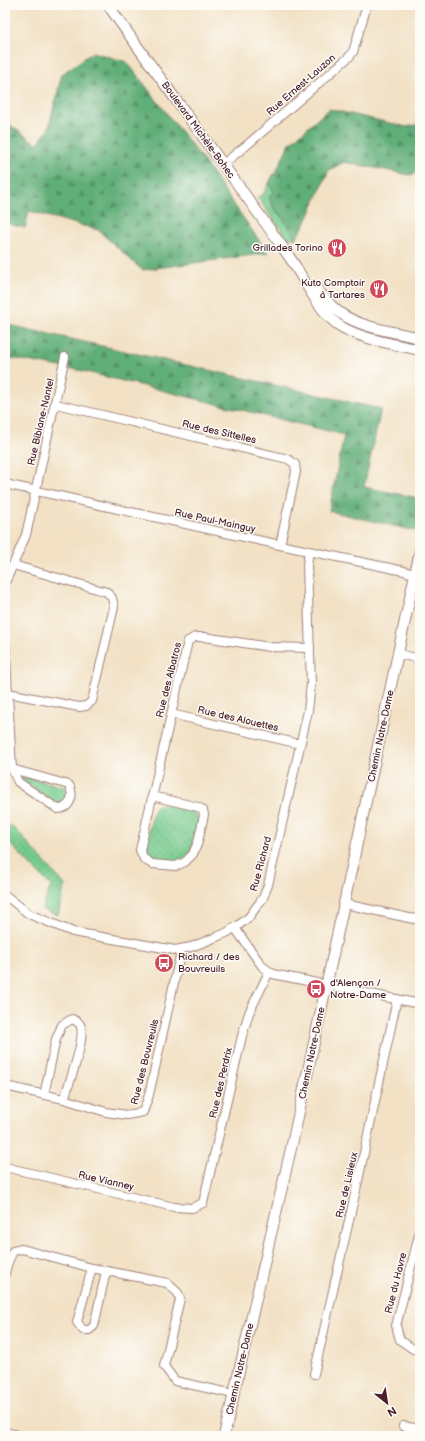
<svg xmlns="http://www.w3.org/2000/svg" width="425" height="1441" font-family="'Balsamiq Sans',sans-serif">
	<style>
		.grass { fill: #76ca8d; stroke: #60745c }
		.forest { fill: url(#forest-firs); stroke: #556652 }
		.park { fill: url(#park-dots); stroke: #60745c }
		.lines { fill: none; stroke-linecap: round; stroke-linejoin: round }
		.minor-casing { stroke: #9e8078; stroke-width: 10 }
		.tertiary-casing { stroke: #9e8078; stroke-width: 12 }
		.primary-casing { stroke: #9e8078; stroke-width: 14 }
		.minor { stroke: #fff; stroke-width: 8 }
		.tertiary { stroke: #fff; stroke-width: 10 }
		.primary { stroke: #fff; stroke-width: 12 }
		.labels { text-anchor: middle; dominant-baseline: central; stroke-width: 3; stroke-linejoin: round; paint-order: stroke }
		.street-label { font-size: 10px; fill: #4a1f2b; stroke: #fdfcf7 }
		.poi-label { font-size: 10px; fill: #4a1f2b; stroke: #fdfcf7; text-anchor: end }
	</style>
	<defs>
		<pattern id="forest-firs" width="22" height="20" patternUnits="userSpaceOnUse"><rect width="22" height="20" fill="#60ae78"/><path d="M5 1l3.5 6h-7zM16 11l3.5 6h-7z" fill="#518d63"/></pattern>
		<pattern id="park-dots" width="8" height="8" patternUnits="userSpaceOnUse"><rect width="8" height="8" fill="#76ca8d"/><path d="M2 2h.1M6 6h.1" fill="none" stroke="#68ad7a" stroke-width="1.8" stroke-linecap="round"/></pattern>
	</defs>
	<rect width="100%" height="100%" fill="#fdfcf7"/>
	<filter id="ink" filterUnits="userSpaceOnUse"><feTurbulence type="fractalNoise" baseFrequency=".025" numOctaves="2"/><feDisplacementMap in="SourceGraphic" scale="8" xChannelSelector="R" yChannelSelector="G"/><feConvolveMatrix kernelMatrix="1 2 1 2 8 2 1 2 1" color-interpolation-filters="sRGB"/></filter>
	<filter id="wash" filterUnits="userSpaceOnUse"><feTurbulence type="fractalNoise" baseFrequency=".012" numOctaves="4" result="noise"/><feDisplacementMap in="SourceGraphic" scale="16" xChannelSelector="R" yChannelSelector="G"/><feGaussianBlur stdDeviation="0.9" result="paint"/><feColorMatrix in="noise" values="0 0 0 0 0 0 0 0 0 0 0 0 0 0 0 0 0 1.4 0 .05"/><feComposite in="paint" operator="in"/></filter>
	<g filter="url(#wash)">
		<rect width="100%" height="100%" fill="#f2e1c4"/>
		<g class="grass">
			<path d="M 269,183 L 274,192 L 269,197 L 275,211 L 281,215 L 296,238 L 293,239 L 292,237 L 289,239 C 278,227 268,211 257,197 L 263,195 Z"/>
			<path d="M 22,776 L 64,787 C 70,793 67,801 61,806 L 57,804 L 21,779 Z"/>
		</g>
		<g class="forest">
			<path d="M 93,52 L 127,62 L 200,156 L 268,253 L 142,270 L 98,230 L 29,211 L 25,228 L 5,223 L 5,125 L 10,125 L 37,144 L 48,130 L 62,74 Z"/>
			<path d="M 329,109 L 407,127 L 420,124 L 420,172 L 410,175 L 344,162 L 329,170 L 306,222 L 296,238 L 281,215 L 275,211 L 269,197 L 274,192 L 269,183 L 273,175 L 275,174 L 289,144 Z"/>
			<path d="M 5,324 L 381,409 L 364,487 L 414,497 L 420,500 L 420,532 L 329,511 L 344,435 L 78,370 L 5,357 Z"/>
		</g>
		<g class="park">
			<path d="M 162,804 L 193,812 L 199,819 L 191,850 L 185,858 L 176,863 L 150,859 L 145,853 L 145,849 L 154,809 L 158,805 Z"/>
			<path d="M 5,825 L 14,828 L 65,885 L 58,915 L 42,909 L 51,886 L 5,839 Z"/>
		</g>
	</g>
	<g filter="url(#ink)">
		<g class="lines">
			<g class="minor-casing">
				<g id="minor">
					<path d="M 223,164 L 247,145 L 349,57 L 353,52 L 367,5"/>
					<path d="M 56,404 L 288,459 L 295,464 L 296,472 L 280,545"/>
					<path d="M 5,484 L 280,545 L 404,571 L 420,576"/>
					<path d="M 5,583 L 26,535 L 65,357"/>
					<path d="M 5,639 L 12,769 L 18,782 L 58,809 C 70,809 75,795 69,785 L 12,769"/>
					<path d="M 399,654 L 420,659"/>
					<path d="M 8,693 L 79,707 L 86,706 L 92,701 L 114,607 L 112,598 L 107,592 L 13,565"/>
					<path d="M 171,714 L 300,744"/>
					<path d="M 152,796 L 198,807 L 203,810 L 204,815 L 198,842 L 193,854 L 185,862 L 176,866 L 152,864 L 144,859 L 140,850 L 188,641 L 195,637 L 204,637 L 270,647 L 310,648"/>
					<path d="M 5,895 L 29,914 L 73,932 L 175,950 L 191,947 L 209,940 L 226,933 L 239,925 L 249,917 L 257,906 L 263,898 L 268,885 L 308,711 L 311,684 L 307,565 L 309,552"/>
					<path d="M 345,904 L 409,918 L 415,919 L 420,916"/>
					<path d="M 235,928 L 262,966 L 273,974 L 420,1004"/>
					<path d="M 5,1086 L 64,1099 L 106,1112 L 127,1115 L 143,1112 L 149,1095 L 180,956 L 180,950"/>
					<path d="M 44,1095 L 56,1039 L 62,1025 L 72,1019 C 76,1021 80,1022 81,1027 C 85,1041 69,1084 64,1099"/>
					<path d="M 5,1167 L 174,1207 L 192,1208 L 203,1203 L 242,1036 L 249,1013 L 269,972"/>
					<path d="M 420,1231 L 396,1326 L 400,1340 L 413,1349 L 420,1350"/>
					<path d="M 92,1268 L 77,1322 L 83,1330 L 89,1330 L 94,1326 L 106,1271"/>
					<path d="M 5,1273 L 8,1262 L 13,1251 L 22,1249 L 92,1268 L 167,1283 L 178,1293 L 180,1299 L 164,1366 L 175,1381 L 234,1394"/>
					<path d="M 314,1374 L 356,1190 L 397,999"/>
					<path d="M 403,1426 L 420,1429"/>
				</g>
			</g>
			<g class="tertiary-casing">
				<g id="tertiary">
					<path d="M 108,5 C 167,89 229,171 288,255 C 303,276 317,309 337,324 C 358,339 394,344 420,350"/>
					<path d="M 314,286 C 322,295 330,306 340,313 C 361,328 395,332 420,338"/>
					<path d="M 224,1436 L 293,1140 L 420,551"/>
				</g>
			</g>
			<g class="primary-casing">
				<path id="primary" d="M 5,1434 L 14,1436"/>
			</g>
			<use href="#minor" class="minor"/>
			<use href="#tertiary" class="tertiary"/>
			<use href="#primary" class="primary"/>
		</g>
	</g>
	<defs>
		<g id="restaurant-disc" transform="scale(1)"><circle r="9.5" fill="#d1495b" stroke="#fdfcf7"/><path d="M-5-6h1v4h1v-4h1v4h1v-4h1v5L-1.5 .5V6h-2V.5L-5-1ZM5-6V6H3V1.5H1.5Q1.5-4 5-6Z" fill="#fff"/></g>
		<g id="bus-disc" transform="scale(1)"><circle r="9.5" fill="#d1495b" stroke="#fdfcf7"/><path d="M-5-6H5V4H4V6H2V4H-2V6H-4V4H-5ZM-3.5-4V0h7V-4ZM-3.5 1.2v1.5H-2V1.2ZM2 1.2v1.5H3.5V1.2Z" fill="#fff"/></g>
	</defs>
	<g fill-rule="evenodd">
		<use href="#restaurant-disc" x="337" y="248"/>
		<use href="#restaurant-disc" x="379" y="289"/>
		<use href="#bus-disc" x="164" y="963"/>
		<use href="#bus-disc" x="316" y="989"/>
	</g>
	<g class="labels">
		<g class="street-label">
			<text transform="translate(301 85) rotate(-41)">Rue Ernest-Lauzon</text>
			<text transform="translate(198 130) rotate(54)">Boulevard Michèle-Bohec</text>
			<text transform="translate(41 422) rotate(-77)">Rue Bibiane-Nantel</text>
			<text transform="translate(219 432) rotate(13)">Rue des Sittelles</text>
			<text transform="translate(215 521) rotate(12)">Rue Paul-Mainguy</text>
			<text transform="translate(169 680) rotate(-76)">Rue des Albatros</text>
			<text transform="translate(238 719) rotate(13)">Rue des Alouettes</text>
			<text transform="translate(381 736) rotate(-78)">Chemin Notre-Dame</text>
			<text transform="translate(261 864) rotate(-75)">Rue Richard</text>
			<text transform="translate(312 1053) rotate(-78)">Chemin Notre-Dame</text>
			<text transform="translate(145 1062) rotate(-76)">Rue des Bouvreuils</text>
			<text transform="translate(221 1083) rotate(-77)">Rue des Perdrix</text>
			<text transform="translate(106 1181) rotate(13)">Rue Vianney</text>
			<text transform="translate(347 1185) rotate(-77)">Rue de Lisieux</text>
			<text transform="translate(396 1283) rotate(-76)">Rue du Havre</text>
			<text transform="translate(240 1369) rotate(-77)">Chemin Notre-Dame</text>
		</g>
		<g class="poi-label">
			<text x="323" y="248">Grillades Torino</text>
			<text x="365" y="283">Kuto Comptoir<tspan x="365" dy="12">à Tartares</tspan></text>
			<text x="178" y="957" text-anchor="start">Richard / des<tspan x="178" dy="12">Bouvreuils</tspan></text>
			<text x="330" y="983" text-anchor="start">d'Alençon /<tspan x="330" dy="12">Notre-Dame</tspan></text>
		</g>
	</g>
	<rect width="425" height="1441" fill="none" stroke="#fdfcf7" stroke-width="20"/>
	<g transform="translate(387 1403) rotate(150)" stroke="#fdfcf7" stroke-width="3" paint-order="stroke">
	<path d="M0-3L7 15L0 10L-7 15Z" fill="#4a1f2b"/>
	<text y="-6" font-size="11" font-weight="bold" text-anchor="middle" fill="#4a1f2b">N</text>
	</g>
</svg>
